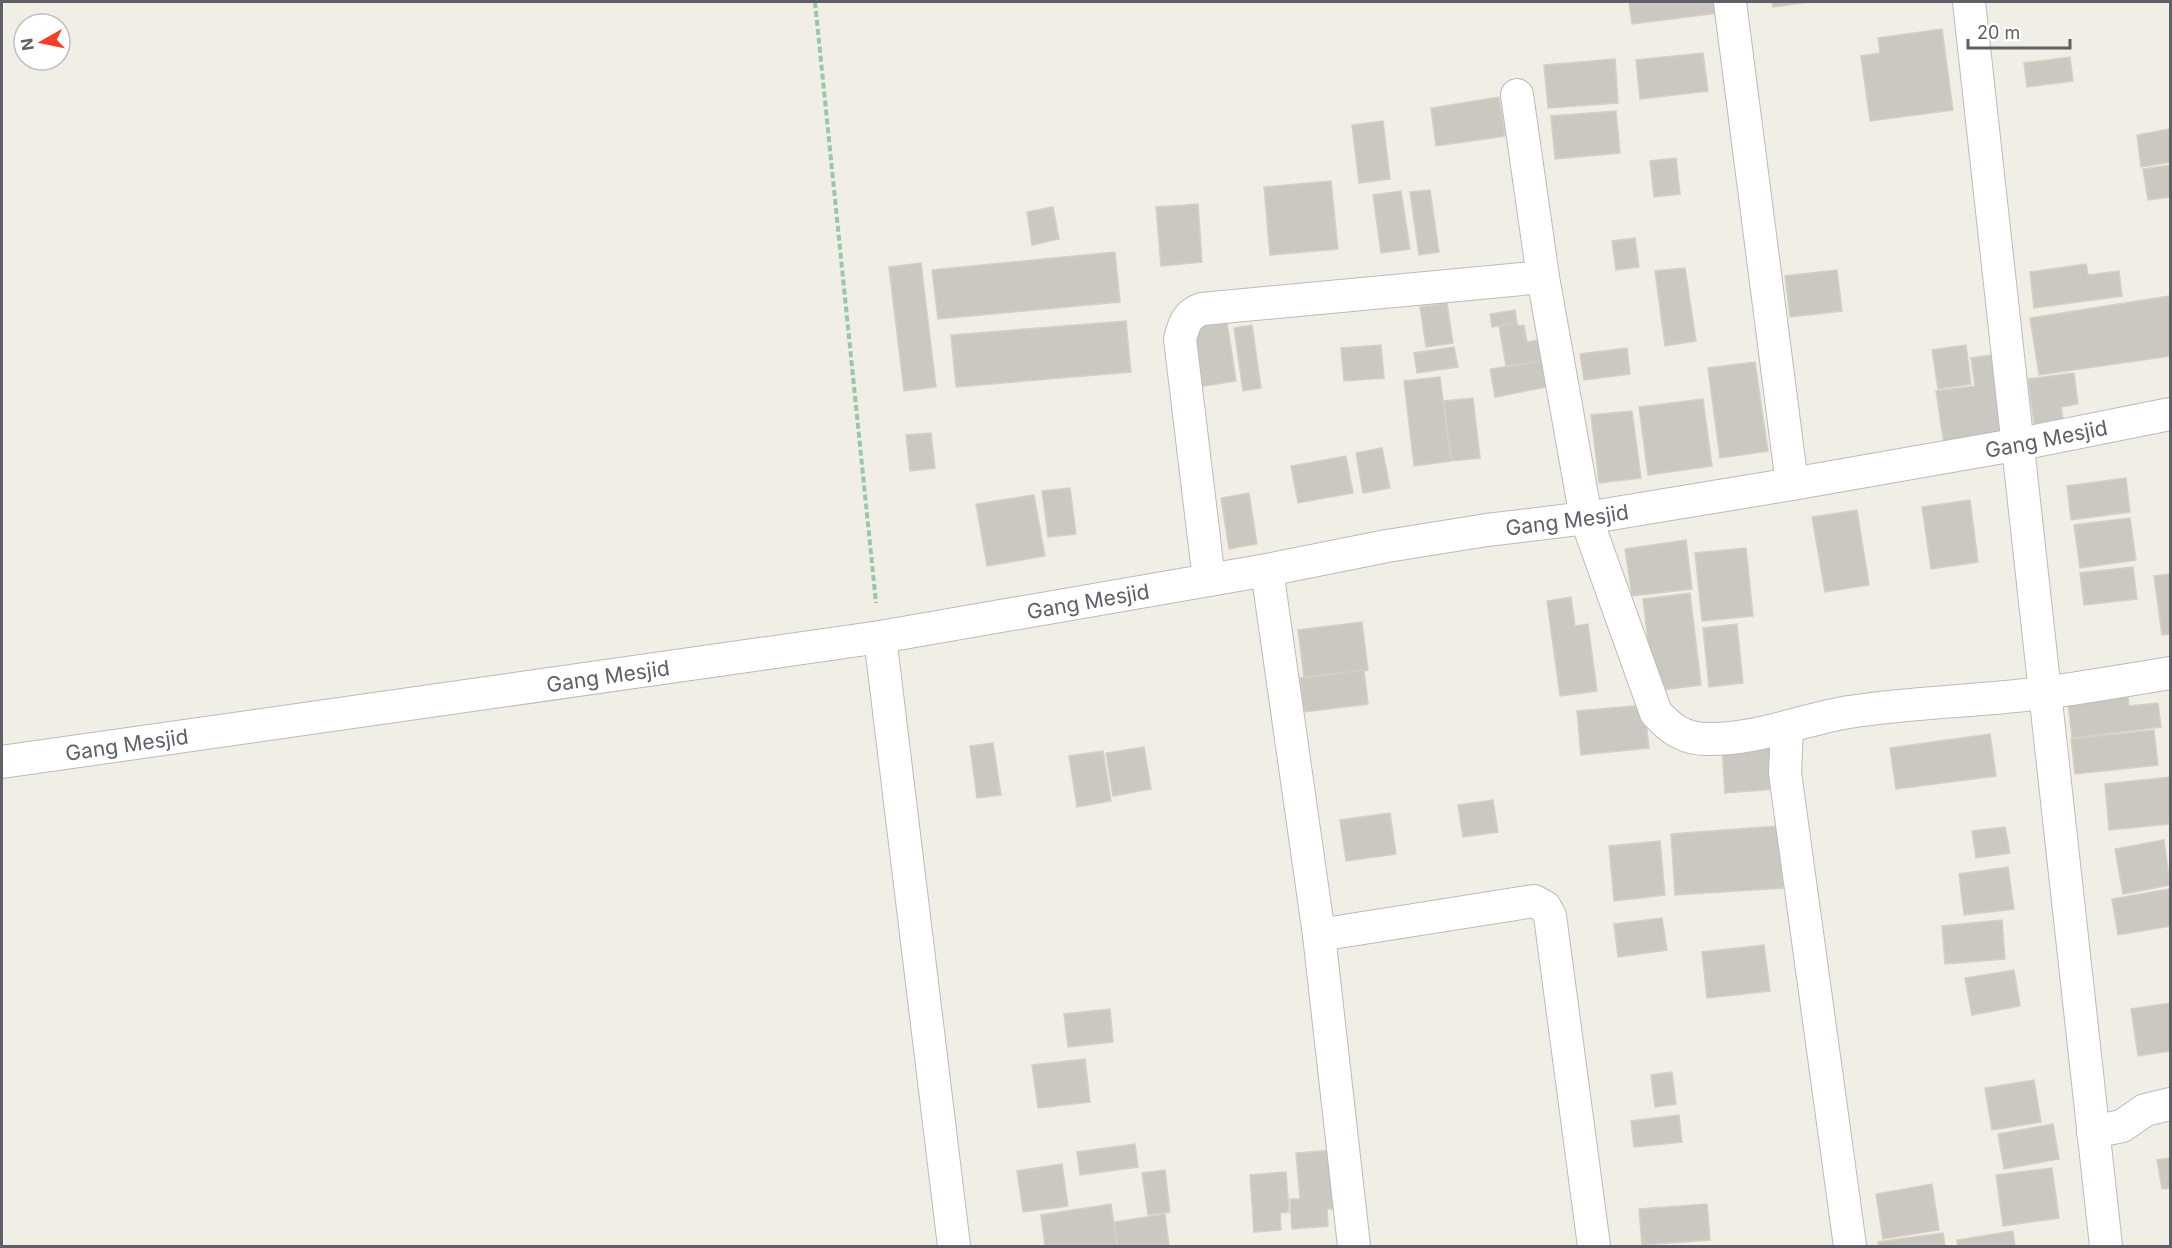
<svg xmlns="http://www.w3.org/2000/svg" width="2172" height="1248" font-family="Inter,sans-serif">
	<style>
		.building { fill: #cbc8c2; stroke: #d6d0c3; stroke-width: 1.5 }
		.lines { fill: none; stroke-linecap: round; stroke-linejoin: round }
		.street-casing { stroke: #b8bbc0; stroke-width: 34 }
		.path { stroke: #97c8a7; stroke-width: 4; stroke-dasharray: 6 3; stroke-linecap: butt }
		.street { stroke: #fff; stroke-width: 32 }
		.labels { text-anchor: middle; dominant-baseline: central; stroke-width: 4.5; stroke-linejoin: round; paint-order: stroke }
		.street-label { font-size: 21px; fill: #5d6167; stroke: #fff }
	</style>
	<rect width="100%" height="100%" fill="#f0eee5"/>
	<g class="building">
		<path d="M 1629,2 L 1716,2 L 1718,13 L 1632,24 Z"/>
		<path d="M 1772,2 L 1810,2 L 1773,7 Z"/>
		<path d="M 1942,29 L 1953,110 L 1870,121 L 1861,56 L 1880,53 L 1878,38 Z"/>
		<path d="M 1703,53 L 1708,91 L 1640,99 L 1636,60 Z"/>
		<path d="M 2070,57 L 2073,81 L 2027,87 L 2024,63 Z"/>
		<path d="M 1615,59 L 1618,103 L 1548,108 L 1544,65 Z"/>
		<path d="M 1499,97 L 1505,136 L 1436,146 L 1431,108 Z"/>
		<path d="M 1616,111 L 1620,153 L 1555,159 L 1551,116 Z"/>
		<path d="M 1383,121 L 1390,179 L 1359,183 L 1352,125 Z"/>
		<path d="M 2170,129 L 2170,162 L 2141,167 L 2137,135 Z"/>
		<path d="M 1676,158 L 1680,194 L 1654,197 L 1650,161 Z"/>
		<path d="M 2170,165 L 2170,197 L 2148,200 L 2143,169 Z"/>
		<path d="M 1331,181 L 1338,249 L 1270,255 L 1264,187 Z"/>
		<path d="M 1430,190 L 1439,252 L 1419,255 L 1410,192 Z"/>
		<path d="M 1401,191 L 1410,249 L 1381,253 L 1373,195 Z"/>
		<path d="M 1198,204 L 1202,262 L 1161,266 L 1156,207 Z"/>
		<path d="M 1053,207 L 1059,239 L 1032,245 L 1027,212 Z"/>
		<path d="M 1635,238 L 1639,267 L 1616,270 L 1612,241 Z"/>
		<path d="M 1115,252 L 1120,302 L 938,319 L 932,270 Z"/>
		<path d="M 921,263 L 936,387 L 904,391 L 889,267 Z"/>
		<path d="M 2086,264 L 2088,275 L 2119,271 L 2122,296 L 2034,308 L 2030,272 Z"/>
		<path d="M 1685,268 L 1696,341 L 1665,346 L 1655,271 Z"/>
		<path d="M 1837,270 L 1842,311 L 1790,317 L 1785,276 Z"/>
		<path d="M 2170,296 L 2170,356 L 2039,375 L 2030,318 Z"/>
		<path d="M 1447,303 L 1453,343 L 1426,347 L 1420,307 Z"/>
		<path d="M 1515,310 L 1517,323 L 1492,327 L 1490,314 Z"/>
		<path d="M 1226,315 L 1236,381 L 1198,387 L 1188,321 Z"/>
		<path d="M 1126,321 L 1131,372 L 956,387 L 951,335 Z"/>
		<path d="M 1517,323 L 1518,326 L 1524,325 L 1527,342 L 1539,340 L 1542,361 L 1506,366 L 1499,326 Z"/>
		<path d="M 1252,325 L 1261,388 L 1243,391 L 1234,328 Z"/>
		<path d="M 1381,345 L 1384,378 L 1344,381 L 1341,348 Z"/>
		<path d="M 1966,345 L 1971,384 L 1938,389 L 1932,350 Z"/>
		<path d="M 1454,347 L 1458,367 L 1417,373 L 1414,353 Z"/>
		<path d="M 1627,348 L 1630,374 L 1584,380 L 1580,354 Z"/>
		<path d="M 1997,354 L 2008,434 L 1944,444 L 1936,391 L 1975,386 L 1971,358 Z"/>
		<path d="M 1542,361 L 1546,387 L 1495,397 L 1490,369 Z"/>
		<path d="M 1755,362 L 1768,451 L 1720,458 L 1708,368 Z"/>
		<path d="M 2074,373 L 2078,404 L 2061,407 L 2063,419 L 2034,424 L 2028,379 Z"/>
		<path d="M 1440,377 L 1451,461 L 1414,466 L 1404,381 Z"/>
		<path d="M 1473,398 L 1480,458 L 1451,461 L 1444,401 Z"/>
		<path d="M 1703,399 L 1712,466 L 1648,475 L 1639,407 Z"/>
		<path d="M 1632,411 L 1641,478 L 1599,483 L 1591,415 Z"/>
		<path d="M 931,433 L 935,468 L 910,471 L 906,435 Z"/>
		<path d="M 1382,448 L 1390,488 L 1363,493 L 1356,453 Z"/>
		<path d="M 1346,456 L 1353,493 L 1298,503 L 1291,466 Z"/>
		<path d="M 2126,478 L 2130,512 L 2071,520 L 2067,486 Z"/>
		<path d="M 1070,488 L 1076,534 L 1048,537 L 1042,491 Z"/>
		<path d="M 1249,493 L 1257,544 L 1229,549 L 1221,498 Z"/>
		<path d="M 1034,495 L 1045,556 L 987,566 L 976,504 Z"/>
		<path d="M 1970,500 L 1978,562 L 1931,569 L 1922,507 Z"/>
		<path d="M 1857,510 L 1869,585 L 1825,592 L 1812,517 Z"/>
		<path d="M 2130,518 L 2136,560 L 2080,568 L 2074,525 Z"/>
		<path d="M 1686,540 L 1692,589 L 1632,596 L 1625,549 Z"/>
		<path d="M 1746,548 L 1753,616 L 1702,621 L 1695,553 Z"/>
		<path d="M 2133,567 L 2137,599 L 2084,605 L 2080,573 Z"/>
		<path d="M 2170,574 L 2170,634 L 2162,635 L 2154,576 Z"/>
		<path d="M 1690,593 L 1701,685 L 1654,691 L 1643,599 Z"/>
		<path d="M 1571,597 L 1575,626 L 1588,624 L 1597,691 L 1560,696 L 1547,601 Z"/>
		<path d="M 1362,622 L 1368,670 L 1304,678 L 1298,630 Z"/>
		<path d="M 1737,624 L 1743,683 L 1709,687 L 1703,628 Z"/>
		<path d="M 1364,670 L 1368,704 L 1304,712 L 1300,678 Z"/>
		<path d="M 2127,688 L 2129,706 L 2158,703 L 2161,727 L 2072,738 L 2067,695 Z"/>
		<path d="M 1644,705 L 1649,748 L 1581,755 L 1577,711 Z"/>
		<path d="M 2154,730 L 2158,765 L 2075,774 L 2071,739 Z"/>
		<path d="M 1990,734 L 1996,776 L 1896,789 L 1890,748 Z"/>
		<path d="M 993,743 L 1001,795 L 977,798 L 970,746 Z"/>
		<path d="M 1773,744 L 1776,789 L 1725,793 L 1722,747 Z"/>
		<path d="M 1144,747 L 1151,789 L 1113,796 L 1106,753 Z"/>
		<path d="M 1103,751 L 1111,801 L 1077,807 L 1069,756 Z"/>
		<path d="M 2170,777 L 2170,824 L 2109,830 L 2105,784 Z"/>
		<path d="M 1493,800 L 1498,832 L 1463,837 L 1458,805 Z"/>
		<path d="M 1390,813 L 1396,854 L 1346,861 L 1340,820 Z"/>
		<path d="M 1778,826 L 1783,888 L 1675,895 L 1671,834 Z"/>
		<path d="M 2005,827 L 2010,853 L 1976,858 L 1972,831 Z"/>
		<path d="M 2164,840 L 2170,885 L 2123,894 L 2115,849 Z"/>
		<path d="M 1660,841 L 1665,895 L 1614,901 L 1609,846 Z"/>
		<path d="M 2008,867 L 2014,909 L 1964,915 L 1959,874 Z"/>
		<path d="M 2170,889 L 2170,926 L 2118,935 L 2112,899 Z"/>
		<path d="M 1662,918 L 1667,950 L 1618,957 L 1614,924 Z"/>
		<path d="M 2002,920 L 2005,959 L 1945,964 L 1942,926 Z"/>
		<path d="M 1764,945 L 1770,991 L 1707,998 L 1702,952 Z"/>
		<path d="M 2014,970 L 2020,1006 L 1972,1015 L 1965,978 Z"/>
		<path d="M 2170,1003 L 2170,1051 L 2138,1056 L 2131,1009 Z"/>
		<path d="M 1110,1009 L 1113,1042 L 1068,1047 L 1064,1014 Z"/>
		<path d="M 1085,1059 L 1090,1102 L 1038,1108 L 1032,1065 Z"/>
		<path d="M 1672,1072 L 1676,1104 L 1655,1107 L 1651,1075 Z"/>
		<path d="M 2034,1080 L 2041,1122 L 1992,1130 L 1985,1088 Z"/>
		<path d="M 1679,1115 L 1682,1142 L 1634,1147 L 1631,1121 Z"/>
		<path d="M 2053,1124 L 2059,1159 L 2004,1169 L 1998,1134 Z"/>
		<path d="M 1135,1144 L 1138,1167 L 1080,1175 L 1077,1152 Z"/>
		<path d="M 1335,1150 L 1340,1209 L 1327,1209 L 1328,1226 L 1292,1229 L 1290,1199 L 1300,1199 L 1296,1153 Z"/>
		<path d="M 2170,1158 L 2170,1188 L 2162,1189 L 2157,1160 Z"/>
		<path d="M 1062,1164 L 1068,1206 L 1023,1212 L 1017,1171 Z"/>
		<path d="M 2052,1168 L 2059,1218 L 2003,1226 L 1996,1175 Z"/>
		<path d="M 1165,1170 L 1170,1212 L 1148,1215 L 1142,1173 Z"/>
		<path d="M 1286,1172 L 1289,1212 L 1280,1213 L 1281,1230 L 1254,1232 L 1250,1175 Z"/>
		<path d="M 1932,1184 L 1939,1230 L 1883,1239 L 1876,1194 Z"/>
		<path d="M 1111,1204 L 1117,1246 L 1045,1246 L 1041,1215 Z"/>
		<path d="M 1707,1204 L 1710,1240 L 1642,1245 L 1639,1209 Z"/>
		<path d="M 1165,1214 L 1169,1246 L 1118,1246 L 1114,1222 Z"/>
		<path d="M 2013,1231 L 2015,1246 L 1958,1246 L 1957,1240 Z"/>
		<path d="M 1943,1233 L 1945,1246 L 1879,1246 L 1878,1242 Z"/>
	</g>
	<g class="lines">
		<g class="street-casing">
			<g id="street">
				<path d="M 1730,2 L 1792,484"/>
				<path d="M 1969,2 L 2106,1246"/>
				<path d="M 1517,95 L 1543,277"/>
				<path d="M 1267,570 L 1319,935 L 1354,1246"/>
				<path d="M 1209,580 L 1180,339 C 1184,324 1187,314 1202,309 L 1543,277 L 1586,518 L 1656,713 C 1671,729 1684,739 1707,739 C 1756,740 1801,720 1849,712 C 1914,702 1980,701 2044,693 C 2086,687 2128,680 2170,673"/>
				<path d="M 880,637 L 954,1246"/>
				<path d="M 1787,728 L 1785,773 L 1850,1246"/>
				<path id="s1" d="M 2,762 L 880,637 L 1267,570 L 1387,546 L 1487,530 L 1586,518 L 1792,484 L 2020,444 L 2170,414"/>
				<path d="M 1319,935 L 1534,901 L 1545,907 L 1550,916 L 1594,1246"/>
				<path d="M 2093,1132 L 2122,1126 L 2145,1110 L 2170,1104"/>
			</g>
		</g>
		<path class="path" d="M 815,2 L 876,603"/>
		<use href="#street" class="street"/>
	</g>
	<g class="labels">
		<g class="street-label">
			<text stroke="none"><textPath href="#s1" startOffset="2070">Gang Mesjid</textPath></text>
			<text stroke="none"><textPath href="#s1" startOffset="1584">Gang Mesjid</textPath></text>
			<text stroke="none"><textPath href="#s1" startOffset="1098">Gang Mesjid</textPath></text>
			<text stroke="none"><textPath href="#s1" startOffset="612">Gang Mesjid</textPath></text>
			<text stroke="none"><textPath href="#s1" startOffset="126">Gang Mesjid</textPath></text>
		</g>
	</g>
	<rect width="2172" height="1248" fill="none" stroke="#5d6167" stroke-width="6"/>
	<g transform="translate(42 42) rotate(261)"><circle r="28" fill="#ffffff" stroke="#bec0c2" stroke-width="1.5"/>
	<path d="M0-4.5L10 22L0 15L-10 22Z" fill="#f63d26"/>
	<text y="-9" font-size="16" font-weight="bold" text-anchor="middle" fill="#5d6167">N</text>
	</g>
	<path d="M1968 39v9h102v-9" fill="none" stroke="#5d6167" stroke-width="3"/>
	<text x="1977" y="39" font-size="18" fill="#5d6167" stroke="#ffffff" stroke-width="4.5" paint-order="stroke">20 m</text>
</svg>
